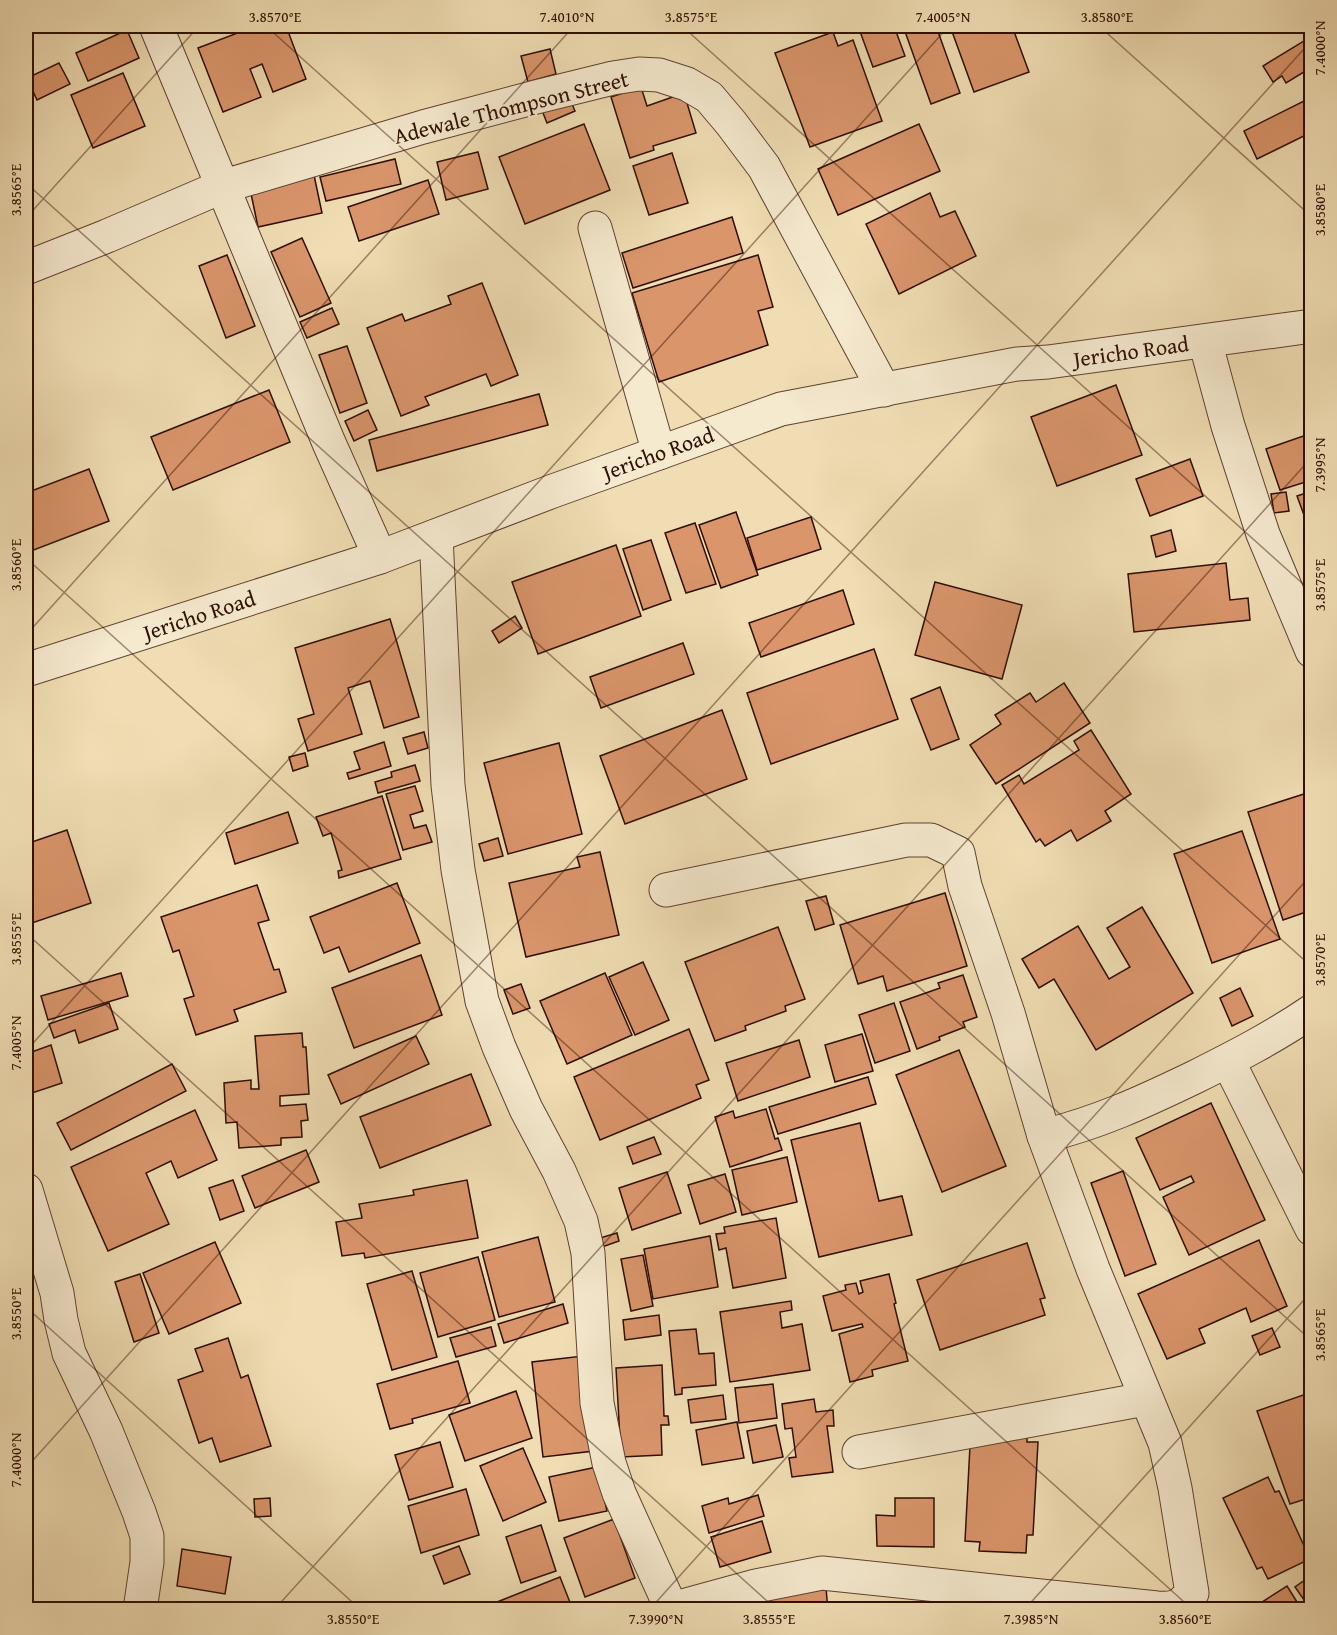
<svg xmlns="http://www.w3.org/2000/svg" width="1337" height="1635" font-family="'Gentium Book Plus',serif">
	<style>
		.building { fill: #da956b; stroke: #2f0f01; stroke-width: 1.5 }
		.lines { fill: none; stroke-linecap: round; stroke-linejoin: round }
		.minor-casing { stroke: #5f422e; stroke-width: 35 }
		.minor { stroke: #f5e9ce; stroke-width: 33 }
		.ticks { fill: none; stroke: #2f0f01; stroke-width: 1.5; stroke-opacity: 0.45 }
		.labels { text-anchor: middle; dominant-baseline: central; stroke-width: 4.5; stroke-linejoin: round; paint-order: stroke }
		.street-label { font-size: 22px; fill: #2f0f01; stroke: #f5e9ce }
		.neatline { fill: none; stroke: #2f0f01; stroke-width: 2 }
		.ticks-label { font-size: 15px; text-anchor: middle; fill: #2f0f01 }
	</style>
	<rect width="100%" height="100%" fill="#f0ddb3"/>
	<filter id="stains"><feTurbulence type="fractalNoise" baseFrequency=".00333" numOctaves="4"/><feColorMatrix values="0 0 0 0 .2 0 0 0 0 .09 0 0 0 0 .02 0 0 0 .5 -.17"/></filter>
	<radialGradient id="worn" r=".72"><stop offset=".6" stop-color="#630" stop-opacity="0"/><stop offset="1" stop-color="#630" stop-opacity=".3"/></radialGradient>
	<g class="building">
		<path d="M 256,26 L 286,26 L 306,79 L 273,92 L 262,64 L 250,69 L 261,97 L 223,112 L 198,48 Z"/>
		<path d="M 858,26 L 894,26 L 905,56 L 873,67 Z"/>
		<path d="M 903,26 L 936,26 L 960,93 L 931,104 Z"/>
		<path d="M 950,26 L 1012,26 L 1029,72 L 974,92 Z"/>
		<path d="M 127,30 L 139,58 L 88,81 L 76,53 Z"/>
		<path d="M 833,32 L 838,46 L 853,40 L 882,121 L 810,147 L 775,53 Z"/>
		<path d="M 1312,36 L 1312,67 L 1286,83 L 1282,76 L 1273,82 L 1263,66 Z"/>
		<path d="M 550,49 L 556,74 L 528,82 L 521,56 Z"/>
		<path d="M 59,63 L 70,84 L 37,100 L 27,78 Z"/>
		<path d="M 123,73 L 145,126 L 93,148 L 71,95 Z"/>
		<path d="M 641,87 L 647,106 L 684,93 L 696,133 L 653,146 L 654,150 L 630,158 L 611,97 Z"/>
		<path d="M 569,97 L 575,111 L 547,123 L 541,108 Z"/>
		<path d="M 1304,101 L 1312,117 L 1312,132 L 1257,159 L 1244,131 Z"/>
		<path d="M 584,124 L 610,190 L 525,224 L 499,157 Z"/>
		<path d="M 919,124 L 940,171 L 838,215 L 818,169 Z"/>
		<path d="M 478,152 L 488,189 L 446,200 L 437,162 Z"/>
		<path d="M 672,153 L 688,203 L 649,215 L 633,166 Z"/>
		<path d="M 395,159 L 401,184 L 326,201 L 320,177 Z"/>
		<path d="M 314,175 L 322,213 L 258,227 L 250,189 Z"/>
		<path d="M 428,180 L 439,214 L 359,241 L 348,207 Z"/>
		<path d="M 930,193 L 940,217 L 955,211 L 976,256 L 899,294 L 866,224 Z"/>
		<path d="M 732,217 L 743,253 L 633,288 L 622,253 Z"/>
		<path d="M 302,238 L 331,303 L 300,317 L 271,252 Z"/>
		<path d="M 227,255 L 255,326 L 226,338 L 199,266 Z"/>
		<path d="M 758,255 L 773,307 L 758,311 L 768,345 L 659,382 L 632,293 Z"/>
		<path d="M 482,283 L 518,375 L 491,386 L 486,374 L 425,397 L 429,405 L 401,416 L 367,328 L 402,314 L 405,321 L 451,304 L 448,296 Z"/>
		<path d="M 332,308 L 339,324 L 307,338 L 300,322 Z"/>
		<path d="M 347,346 L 367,403 L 340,413 L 319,355 Z"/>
		<path d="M 1116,385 L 1142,455 L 1057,486 L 1031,417 Z"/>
		<path d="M 269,390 L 290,442 L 173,490 L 151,437 Z"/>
		<path d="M 539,394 L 548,425 L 377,471 L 369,440 Z"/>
		<path d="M 368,410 L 377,430 L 354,441 L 345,421 Z"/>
		<path d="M 1312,433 L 1312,480 L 1280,490 L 1266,449 Z"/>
		<path d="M 1190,459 L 1203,496 L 1150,516 L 1136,479 Z"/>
		<path d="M 89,469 L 109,521 L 26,553 L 26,493 Z"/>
		<path d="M 1312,491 L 1312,513 L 1304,515 L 1297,496 Z"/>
		<path d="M 1286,492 L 1289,511 L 1274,513 L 1271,494 Z"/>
		<path d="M 736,512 L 758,575 L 721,588 L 699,525 Z"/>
		<path d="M 811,517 L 821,549 L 757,570 L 747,538 Z"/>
		<path d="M 695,523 L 716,584 L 686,593 L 665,533 Z"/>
		<path d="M 1171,530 L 1176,551 L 1156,557 L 1151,536 Z"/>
		<path d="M 651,540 L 671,600 L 643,610 L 623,549 Z"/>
		<path d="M 616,545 L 641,616 L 538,654 L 512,582 Z"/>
		<path d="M 1226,563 L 1230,600 L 1248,598 L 1250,620 L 1134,632 L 1128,574 Z"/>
		<path d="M 935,582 L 1022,605 L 1002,679 L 915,655 Z"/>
		<path d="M 843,590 L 854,624 L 761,657 L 749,623 Z"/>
		<path d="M 515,616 L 522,628 L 499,643 L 492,631 Z"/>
		<path d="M 390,619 L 419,717 L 384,728 L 370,681 L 348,688 L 362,734 L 308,751 L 298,719 L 314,714 L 295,648 Z"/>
		<path d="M 683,643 L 694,674 L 601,708 L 590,677 Z"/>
		<path d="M 874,649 L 898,719 L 771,764 L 747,693 Z"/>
		<path d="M 1064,683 L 1090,723 L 996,784 L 970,745 L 1001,724 L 995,715 L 1030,693 L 1036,702 Z"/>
		<path d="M 940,687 L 959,739 L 931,750 L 911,699 Z"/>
		<path d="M 722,710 L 747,779 L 625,824 L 600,756 Z"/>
		<path d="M 1091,730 L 1131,794 L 1105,811 L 1111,821 L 1077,841 L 1071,830 L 1045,846 L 1040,839 L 1036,842 L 1002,785 L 1019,775 L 1024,784 L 1079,750 L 1074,741 Z"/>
		<path d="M 424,732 L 428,748 L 408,754 L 403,738 Z"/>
		<path d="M 384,742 L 391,766 L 349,779 L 347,773 L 360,769 L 354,752 Z"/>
		<path d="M 559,743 L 582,834 L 508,854 L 484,763 Z"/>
		<path d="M 305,753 L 308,766 L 293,771 L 289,757 Z"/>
		<path d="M 415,765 L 420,781 L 378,793 L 375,782 L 392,777 L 391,772 Z"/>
		<path d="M 415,786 L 423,811 L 410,815 L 414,828 L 426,825 L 432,842 L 403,850 L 386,794 Z"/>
		<path d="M 1310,792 L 1312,910 L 1283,920 L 1248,812 Z"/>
		<path d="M 382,796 L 401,859 L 339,878 L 338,871 L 342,870 L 331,833 L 323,836 L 316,817 Z"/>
		<path d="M 288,812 L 298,843 L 235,864 L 226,833 Z"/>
		<path d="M 67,830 L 91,903 L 26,925 L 26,844 Z"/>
		<path d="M 1242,831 L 1280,939 L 1212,963 L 1174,854 Z"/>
		<path d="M 498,838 L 503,856 L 484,861 L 479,844 Z"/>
		<path d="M 600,852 L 619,935 L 526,957 L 509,883 L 580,867 L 577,857 Z"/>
		<path d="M 397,883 L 420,943 L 349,972 L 339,947 L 324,953 L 310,917 Z"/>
		<path d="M 257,885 L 269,920 L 258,923 L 274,970 L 279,969 L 286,992 L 234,1010 L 238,1021 L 196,1035 L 184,999 L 194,996 L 179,950 L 173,952 L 161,917 Z"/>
		<path d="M 945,893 L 967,966 L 887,991 L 883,976 L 858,984 L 840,925 Z"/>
		<path d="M 826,896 L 834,924 L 815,930 L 806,901 Z"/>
		<path d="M 1142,907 L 1193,993 L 1096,1050 L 1054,979 L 1039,988 L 1022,959 L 1078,926 L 1109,979 L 1130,967 L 1107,928 Z"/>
		<path d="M 778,927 L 805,999 L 785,1006 L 786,1011 L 745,1026 L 746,1030 L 715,1041 L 685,962 Z"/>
		<path d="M 421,955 L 442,1015 L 354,1048 L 332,988 Z"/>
		<path d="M 643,962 L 669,1020 L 635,1035 L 609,977 Z"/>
		<path d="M 121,973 L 128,996 L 48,1020 L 41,996 Z"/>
		<path d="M 605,973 L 632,1035 L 567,1064 L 540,1001 Z"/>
		<path d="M 963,975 L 977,1017 L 963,1022 L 965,1027 L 939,1037 L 940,1040 L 917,1049 L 900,1002 L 940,988 L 938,983 Z"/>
		<path d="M 521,984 L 530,1008 L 513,1014 L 504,990 Z"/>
		<path d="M 1240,988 L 1253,1016 L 1232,1026 L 1220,998 Z"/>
		<path d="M 109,1003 L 118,1029 L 79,1043 L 75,1030 L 54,1038 L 49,1024 Z"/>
		<path d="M 894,1003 L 910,1051 L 875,1063 L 859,1015 Z"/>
		<path d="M 689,1029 L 709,1080 L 696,1085 L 701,1098 L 600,1140 L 574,1077 Z"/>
		<path d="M 302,1033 L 303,1047 L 306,1047 L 309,1094 L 280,1096 L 280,1106 L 306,1104 L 308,1120 L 301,1121 L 302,1137 L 281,1138 L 281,1145 L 239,1148 L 237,1122 L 226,1123 L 224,1083 L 251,1080 L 251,1089 L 259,1089 L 255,1036 Z"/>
		<path d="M 862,1034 L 873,1071 L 835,1082 L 825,1045 Z"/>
		<path d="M 416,1036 L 429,1064 L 341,1104 L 328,1075 Z"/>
		<path d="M 799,1040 L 810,1077 L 738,1101 L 726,1063 Z"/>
		<path d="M 51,1045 L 62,1083 L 26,1095 L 26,1054 Z"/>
		<path d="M 959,1050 L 1006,1166 L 942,1192 L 896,1075 Z"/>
		<path d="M 172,1064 L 186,1091 L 71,1150 L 57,1123 Z"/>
		<path d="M 471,1074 L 491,1125 L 380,1168 L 360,1117 Z"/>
		<path d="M 868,1077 L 876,1104 L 778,1134 L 769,1107 Z"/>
		<path d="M 1211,1103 L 1265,1220 L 1189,1255 L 1163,1197 L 1194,1182 L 1191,1176 L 1160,1190 L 1136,1138 Z"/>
		<path d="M 766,1109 L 775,1139 L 778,1138 L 782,1150 L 730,1167 L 715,1117 L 733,1111 L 735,1118 Z"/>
		<path d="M 195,1110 L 217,1160 L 178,1178 L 171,1161 L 146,1173 L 169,1224 L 108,1251 L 71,1167 Z"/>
		<path d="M 860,1123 L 879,1201 L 902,1196 L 912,1235 L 819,1257 L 791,1140 Z"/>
		<path d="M 654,1137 L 661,1154 L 633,1164 L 627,1147 Z"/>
		<path d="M 306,1150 L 319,1182 L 255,1208 L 242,1176 Z"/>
		<path d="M 787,1157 L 797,1202 L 742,1215 L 732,1170 Z"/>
		<path d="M 1123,1171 L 1156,1264 L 1125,1276 L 1091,1183 Z"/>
		<path d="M 667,1172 L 681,1213 L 632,1230 L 619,1188 Z"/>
		<path d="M 725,1174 L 736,1212 L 700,1224 L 688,1185 Z"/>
		<path d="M 233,1180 L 244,1211 L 220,1220 L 209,1188 Z"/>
		<path d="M 467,1180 L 478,1238 L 365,1258 L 364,1253 L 342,1256 L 336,1222 L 362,1218 L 359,1204 L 414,1195 L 413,1190 Z"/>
		<path d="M 776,1218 L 786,1278 L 733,1288 L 726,1248 L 719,1250 L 716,1234 L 725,1233 L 724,1227 Z"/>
		<path d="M 617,1233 L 619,1241 L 602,1247 L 600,1238 Z"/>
		<path d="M 710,1236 L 718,1287 L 653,1299 L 644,1249 Z"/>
		<path d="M 538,1237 L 555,1302 L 499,1317 L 482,1252 Z"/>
		<path d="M 1259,1240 L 1287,1306 L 1251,1322 L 1246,1308 L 1199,1329 L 1205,1343 L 1167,1359 L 1138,1294 Z"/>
		<path d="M 215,1242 L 241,1303 L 169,1334 L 143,1273 Z"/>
		<path d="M 1027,1243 L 1045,1298 L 1040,1299 L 1045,1315 L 940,1350 L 917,1280 Z"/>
		<path d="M 643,1255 L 653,1306 L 631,1311 L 621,1259 Z"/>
		<path d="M 478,1257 L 495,1320 L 438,1337 L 420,1273 Z"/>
		<path d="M 412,1271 L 437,1357 L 392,1370 L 367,1284 Z"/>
		<path d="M 140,1274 L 159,1333 L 134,1342 L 115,1282 Z"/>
		<path d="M 889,1274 L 896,1303 L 894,1304 L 908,1361 L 872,1370 L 873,1376 L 850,1382 L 839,1334 L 863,1327 L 862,1324 L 832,1331 L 823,1296 L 846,1290 L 845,1285 L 856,1283 L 859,1294 L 863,1292 L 860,1281 Z"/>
		<path d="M 791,1301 L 792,1310 L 780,1312 L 782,1328 L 802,1324 L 810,1370 L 730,1382 L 720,1312 Z"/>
		<path d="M 563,1304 L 568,1323 L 504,1343 L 498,1324 Z"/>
		<path d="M 659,1315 L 661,1335 L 625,1340 L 623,1320 Z"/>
		<path d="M 491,1327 L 496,1346 L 456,1357 L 450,1338 Z"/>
		<path d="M 1272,1328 L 1280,1347 L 1260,1355 L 1252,1336 Z"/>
		<path d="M 696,1329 L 699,1354 L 714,1353 L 716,1385 L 682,1388 L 682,1394 L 675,1395 L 669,1331 Z"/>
		<path d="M 228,1338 L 241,1378 L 248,1375 L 271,1446 L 220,1462 L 212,1438 L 199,1443 L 178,1380 L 203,1371 L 195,1349 Z"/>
		<path d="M 583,1356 L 594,1451 L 543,1457 L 532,1362 Z"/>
		<path d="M 458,1361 L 470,1403 L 412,1419 L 413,1423 L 390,1429 L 377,1384 Z"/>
		<path d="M 662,1365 L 664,1416 L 668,1416 L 669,1425 L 661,1425 L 662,1455 L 621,1457 L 616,1368 Z"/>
		<path d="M 773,1384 L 777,1418 L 739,1423 L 735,1388 Z"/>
		<path d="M 516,1391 L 532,1438 L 465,1461 L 449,1415 Z"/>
		<path d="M 1312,1392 L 1312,1497 L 1290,1504 L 1257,1411 Z"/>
		<path d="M 723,1395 L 726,1419 L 691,1423 L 688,1400 Z"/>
		<path d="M 814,1399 L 816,1412 L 833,1410 L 834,1426 L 827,1426 L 833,1472 L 792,1477 L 789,1458 L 796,1457 L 792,1428 L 785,1429 L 782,1404 Z"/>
		<path d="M 737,1422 L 744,1458 L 702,1465 L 696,1430 Z"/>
		<path d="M 776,1425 L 783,1457 L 753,1463 L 747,1431 Z"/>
		<path d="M 1027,1437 L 1027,1442 L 1038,1442 L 1033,1535 L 1027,1535 L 1026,1553 L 979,1551 L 980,1542 L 965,1541 L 970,1446 Z"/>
		<path d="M 440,1442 L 453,1487 L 409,1500 L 395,1455 Z"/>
		<path d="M 523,1448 L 546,1502 L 503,1521 L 480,1466 Z"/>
		<path d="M 597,1467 L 607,1511 L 559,1521 L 549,1477 Z"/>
		<path d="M 1268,1477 L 1275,1492 L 1279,1491 L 1310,1559 L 1268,1579 L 1262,1567 L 1257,1569 L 1223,1498 Z"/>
		<path d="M 466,1489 L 479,1535 L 421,1553 L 408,1506 Z"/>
		<path d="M 758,1495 L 764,1516 L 709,1533 L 702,1506 L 728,1498 L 729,1504 Z"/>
		<path d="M 270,1498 L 271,1516 L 255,1517 L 254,1499 Z"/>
		<path d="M 895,1498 L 934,1498 L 934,1547 L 877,1546 L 876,1515 L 895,1516 Z"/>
		<path d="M 614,1519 L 635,1578 L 585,1597 L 564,1538 Z"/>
		<path d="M 762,1521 L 771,1552 L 720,1567 L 711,1537 Z"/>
		<path d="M 541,1525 L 556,1571 L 521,1583 L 506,1537 Z"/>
		<path d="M 459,1546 L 470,1574 L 444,1584 L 433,1556 Z"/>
		<path d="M 182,1549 L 231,1557 L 225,1594 L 177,1586 Z"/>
		<path d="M 1312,1575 L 1312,1610 L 1311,1610 L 1295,1587 Z"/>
		<path d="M 560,1577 L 573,1610 L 500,1610 L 497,1602 Z"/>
		<path d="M 1287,1586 L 1302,1610 L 1263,1610 L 1259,1604 Z"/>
		<path d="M 826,1588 L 828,1610 L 727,1610 L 726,1598 Z"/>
	</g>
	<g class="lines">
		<g class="minor-casing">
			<g id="minor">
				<path d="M 156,26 L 329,443 L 380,557"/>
				<path d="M 595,228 L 659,453"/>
				<path d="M 26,268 L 107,236 L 221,187 L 423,127 L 536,97 L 613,78 L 639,74 L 659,75 L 687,84 L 709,97 L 731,123 L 764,167 L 884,390"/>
				<path d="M 1205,341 L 1228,426 L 1263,534 L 1312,651"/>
				<path d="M 436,536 L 448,785 L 458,870 L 482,1001 L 499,1047 L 526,1109 L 559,1171 L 581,1221 L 588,1253 L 597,1403 L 609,1463 L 619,1493 L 672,1610"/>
				<path d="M 26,670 L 380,557 L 553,491 L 781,409 L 1017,364 L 1048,362 L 1312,326"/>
				<path d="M 666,890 L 906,840 L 931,840 L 958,853 L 965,886 L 1008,1013 L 1044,1136 L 1093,1269 L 1165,1443 L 1175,1488 L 1192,1593 C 1179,1607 1176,1609 1157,1608 L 822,1573 L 756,1586 L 672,1609"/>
				<path d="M 1228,1061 L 1312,1229"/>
				<path d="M 1044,1136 C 1100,1122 1143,1102 1195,1077 C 1235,1057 1274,1037 1312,1011"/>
				<path d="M 26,1190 L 57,1293 L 61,1320 L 69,1353 L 106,1431 L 139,1512 L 147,1536 L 147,1562 L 140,1610"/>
				<path d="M 859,1452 L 1145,1399"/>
			</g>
		</g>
		<use href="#minor" class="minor"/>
	</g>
	<path class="ticks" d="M 266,26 L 1312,967M 682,26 L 1312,592M 1099,26 L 1312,217M 26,183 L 1312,1341M 26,218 L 199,26M 26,558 L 1193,1610M 26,635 L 574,26M 26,933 L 777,1610M 26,1051 L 949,26M 26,1307 L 361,1610M 26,1468 L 1312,40M 274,1610 L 1312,457M 649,1610 L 1312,874M 1024,1610 L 1312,1291"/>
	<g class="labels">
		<g class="street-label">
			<text transform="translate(511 107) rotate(-14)">Adewale Thompson Street</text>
			<text transform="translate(1131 351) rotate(-8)">Jericho Road</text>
			<text transform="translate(658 453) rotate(-20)">Jericho Road</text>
			<text transform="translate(199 615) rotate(-18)">Jericho Road</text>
		</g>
	</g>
	<rect width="1337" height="1635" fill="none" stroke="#f0ddb3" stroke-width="66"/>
	<rect x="33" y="33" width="1271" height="1569" class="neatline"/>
	<g class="ticks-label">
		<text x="275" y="22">3.8570°E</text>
		<text x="567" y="22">7.4010°N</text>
		<text x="691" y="22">3.8575°E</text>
		<text x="943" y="22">7.4005°N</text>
		<text x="1107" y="22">3.8580°E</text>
		<text transform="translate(1320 48) rotate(-90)" y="5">7.4000°N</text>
		<text transform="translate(16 190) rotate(-90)" y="5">3.8565°E</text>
		<text transform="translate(1320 210) rotate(-90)" y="5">3.8580°E</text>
		<text transform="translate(1320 465) rotate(-90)" y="5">7.3995°N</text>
		<text transform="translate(16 565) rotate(-90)" y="5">3.8560°E</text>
		<text transform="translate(1320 585) rotate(-90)" y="5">3.8575°E</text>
		<text transform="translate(16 939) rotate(-90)" y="5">3.8555°E</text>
		<text transform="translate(1320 960) rotate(-90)" y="5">3.8570°E</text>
		<text transform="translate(16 1043) rotate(-90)" y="5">7.4005°N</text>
		<text transform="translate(16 1314) rotate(-90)" y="5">3.8550°E</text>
		<text transform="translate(1320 1335) rotate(-90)" y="5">3.8565°E</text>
		<text transform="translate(16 1460) rotate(-90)" y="5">7.4000°N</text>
		<text x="353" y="1624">3.8550°E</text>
		<text x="656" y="1624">7.3990°N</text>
		<text x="769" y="1624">3.8555°E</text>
		<text x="1031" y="1624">7.3985°N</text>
		<text x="1185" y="1624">3.8560°E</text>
	</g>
	<rect width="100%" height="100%" filter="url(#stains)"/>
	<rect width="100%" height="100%" fill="url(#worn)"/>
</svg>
